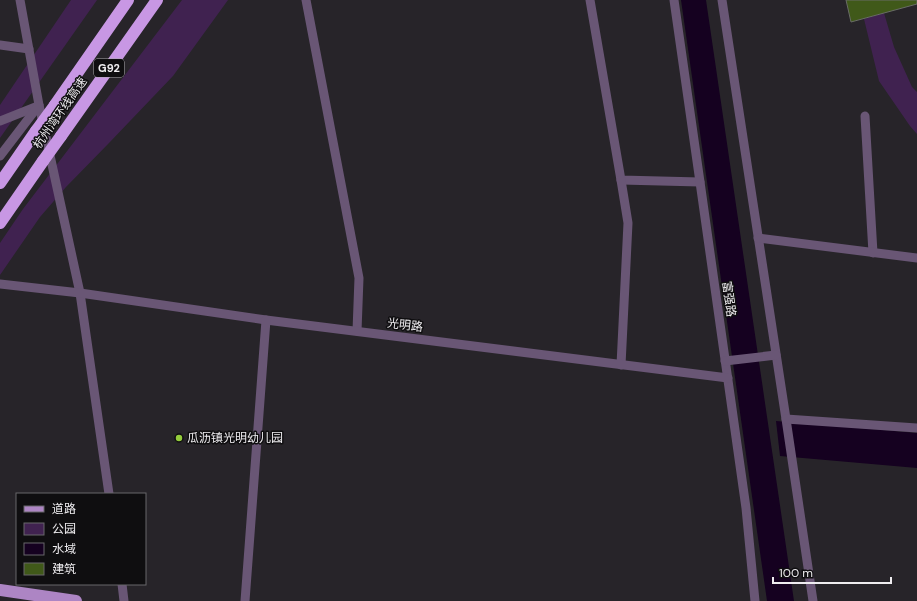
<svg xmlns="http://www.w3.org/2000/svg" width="917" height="601" font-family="'DM Sans','Noto Sans SC',sans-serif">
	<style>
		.green { fill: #402250 }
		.water { fill: #150120 }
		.building { fill: #405919; stroke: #696c66 }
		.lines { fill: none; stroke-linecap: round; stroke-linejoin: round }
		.street { stroke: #695675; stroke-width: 9 }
		.primary { stroke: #ad85c4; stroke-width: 12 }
		.highway { stroke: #c897e4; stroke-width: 12 }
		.highway-bridge { stroke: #c897e4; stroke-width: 12 }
		.poi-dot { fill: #94cc3c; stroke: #0f0e10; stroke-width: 1.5 }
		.labels { text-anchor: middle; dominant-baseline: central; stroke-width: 3; stroke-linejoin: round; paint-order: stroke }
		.shield { fill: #0f0e10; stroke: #acaaad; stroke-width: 1 }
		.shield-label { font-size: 11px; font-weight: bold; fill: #efedf0 }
		.street-label { font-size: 12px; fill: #efedf0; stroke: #0f0e10 }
		.poi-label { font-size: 12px; fill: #efedf0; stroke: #0f0e10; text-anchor: start }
	</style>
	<rect width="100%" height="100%" fill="#272429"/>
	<g class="green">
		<path d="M 71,0 L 97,0 L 0,138 L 0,105 Z"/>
		<path d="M 182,0 L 228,0 L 173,76 L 109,143 L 66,187 L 40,217 L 0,275 L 0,243 L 23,209 Z"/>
		<path d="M 884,13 L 894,47 L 912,87 L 917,92 L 917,134 L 910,126 L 879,81 L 864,19 Z"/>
	</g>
	<g class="water">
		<path d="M 681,0 L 706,0 L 794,601 L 767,601 Z"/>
		<path d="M 776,421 L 917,433 L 917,468 L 780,456 Z"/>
	</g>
	<path class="building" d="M 846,0 L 917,0 L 917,4 L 851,22 Z"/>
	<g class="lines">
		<g class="street">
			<path d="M 20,0 L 39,105 L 80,293 L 109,494"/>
			<path d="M 306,0 L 359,278 L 357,331"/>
			<path d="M 590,0 L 621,180 L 700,182"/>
			<path d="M 674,0 L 700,182 L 746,508 L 755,601"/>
			<path d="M 722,0 L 786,419 L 813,601"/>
			<path d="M 0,45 L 29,49"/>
			<path d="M 865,116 L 873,253"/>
			<path d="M 0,121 L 38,106"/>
			<path d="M 0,156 L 39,105"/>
			<path d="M 621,180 L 628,223 L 621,365"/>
			<path d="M 758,238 L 917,258"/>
			<path d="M 0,284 L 80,293 L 266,320 L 728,378"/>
			<path d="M 725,361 L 776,355"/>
			<path d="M 786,419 L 917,428"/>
			<path d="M 122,584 L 124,601"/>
			<path d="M 245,601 L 266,320"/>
		</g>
		<path class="primary" d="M 0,590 L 76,601"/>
		<g class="highway">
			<path d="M 55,105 L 128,0"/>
			<path d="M 61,136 L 157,0"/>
			<path d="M 0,183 L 36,131"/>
			<path d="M 0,223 L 43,161"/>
		</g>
		<g class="highway-bridge">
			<path d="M 36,131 L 55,105"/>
			<path d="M 43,161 L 61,136"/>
		</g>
	</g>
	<circle class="poi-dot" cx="179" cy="438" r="4"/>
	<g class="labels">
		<rect class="shield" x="94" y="59" width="30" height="18" rx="3"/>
		<g class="shield-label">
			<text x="109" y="68">G92</text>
		</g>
		<g class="street-label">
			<text transform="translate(60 113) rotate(-55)">杭州湾环线高速</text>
			<text transform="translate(729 299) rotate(82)">富强路</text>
			<text transform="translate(405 325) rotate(7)">光明路</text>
		</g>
		<g class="poi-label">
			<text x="187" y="438">瓜沥镇光明幼儿园</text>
		</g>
	</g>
	<rect x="16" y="493" width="130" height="92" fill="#0f0e10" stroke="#69676a"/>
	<rect x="24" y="506" width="20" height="6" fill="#ad85c4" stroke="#69676a"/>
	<text x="52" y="513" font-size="12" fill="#efedf0">道路</text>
	<rect x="24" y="523" width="20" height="12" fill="#402250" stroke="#69676a"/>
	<text x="52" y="533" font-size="12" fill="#efedf0">公园</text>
	<rect x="24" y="543" width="20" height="12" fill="#150120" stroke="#69676a"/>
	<text x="52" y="553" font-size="12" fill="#efedf0">水域</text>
	<rect x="24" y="563" width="20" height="12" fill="#405919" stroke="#69676a"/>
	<text x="52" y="573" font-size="12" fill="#efedf0">建筑</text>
	<path d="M773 577v6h118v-6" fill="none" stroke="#efedf0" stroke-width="2"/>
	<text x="779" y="577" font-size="12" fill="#efedf0" stroke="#0f0e10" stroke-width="3" paint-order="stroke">100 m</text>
</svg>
